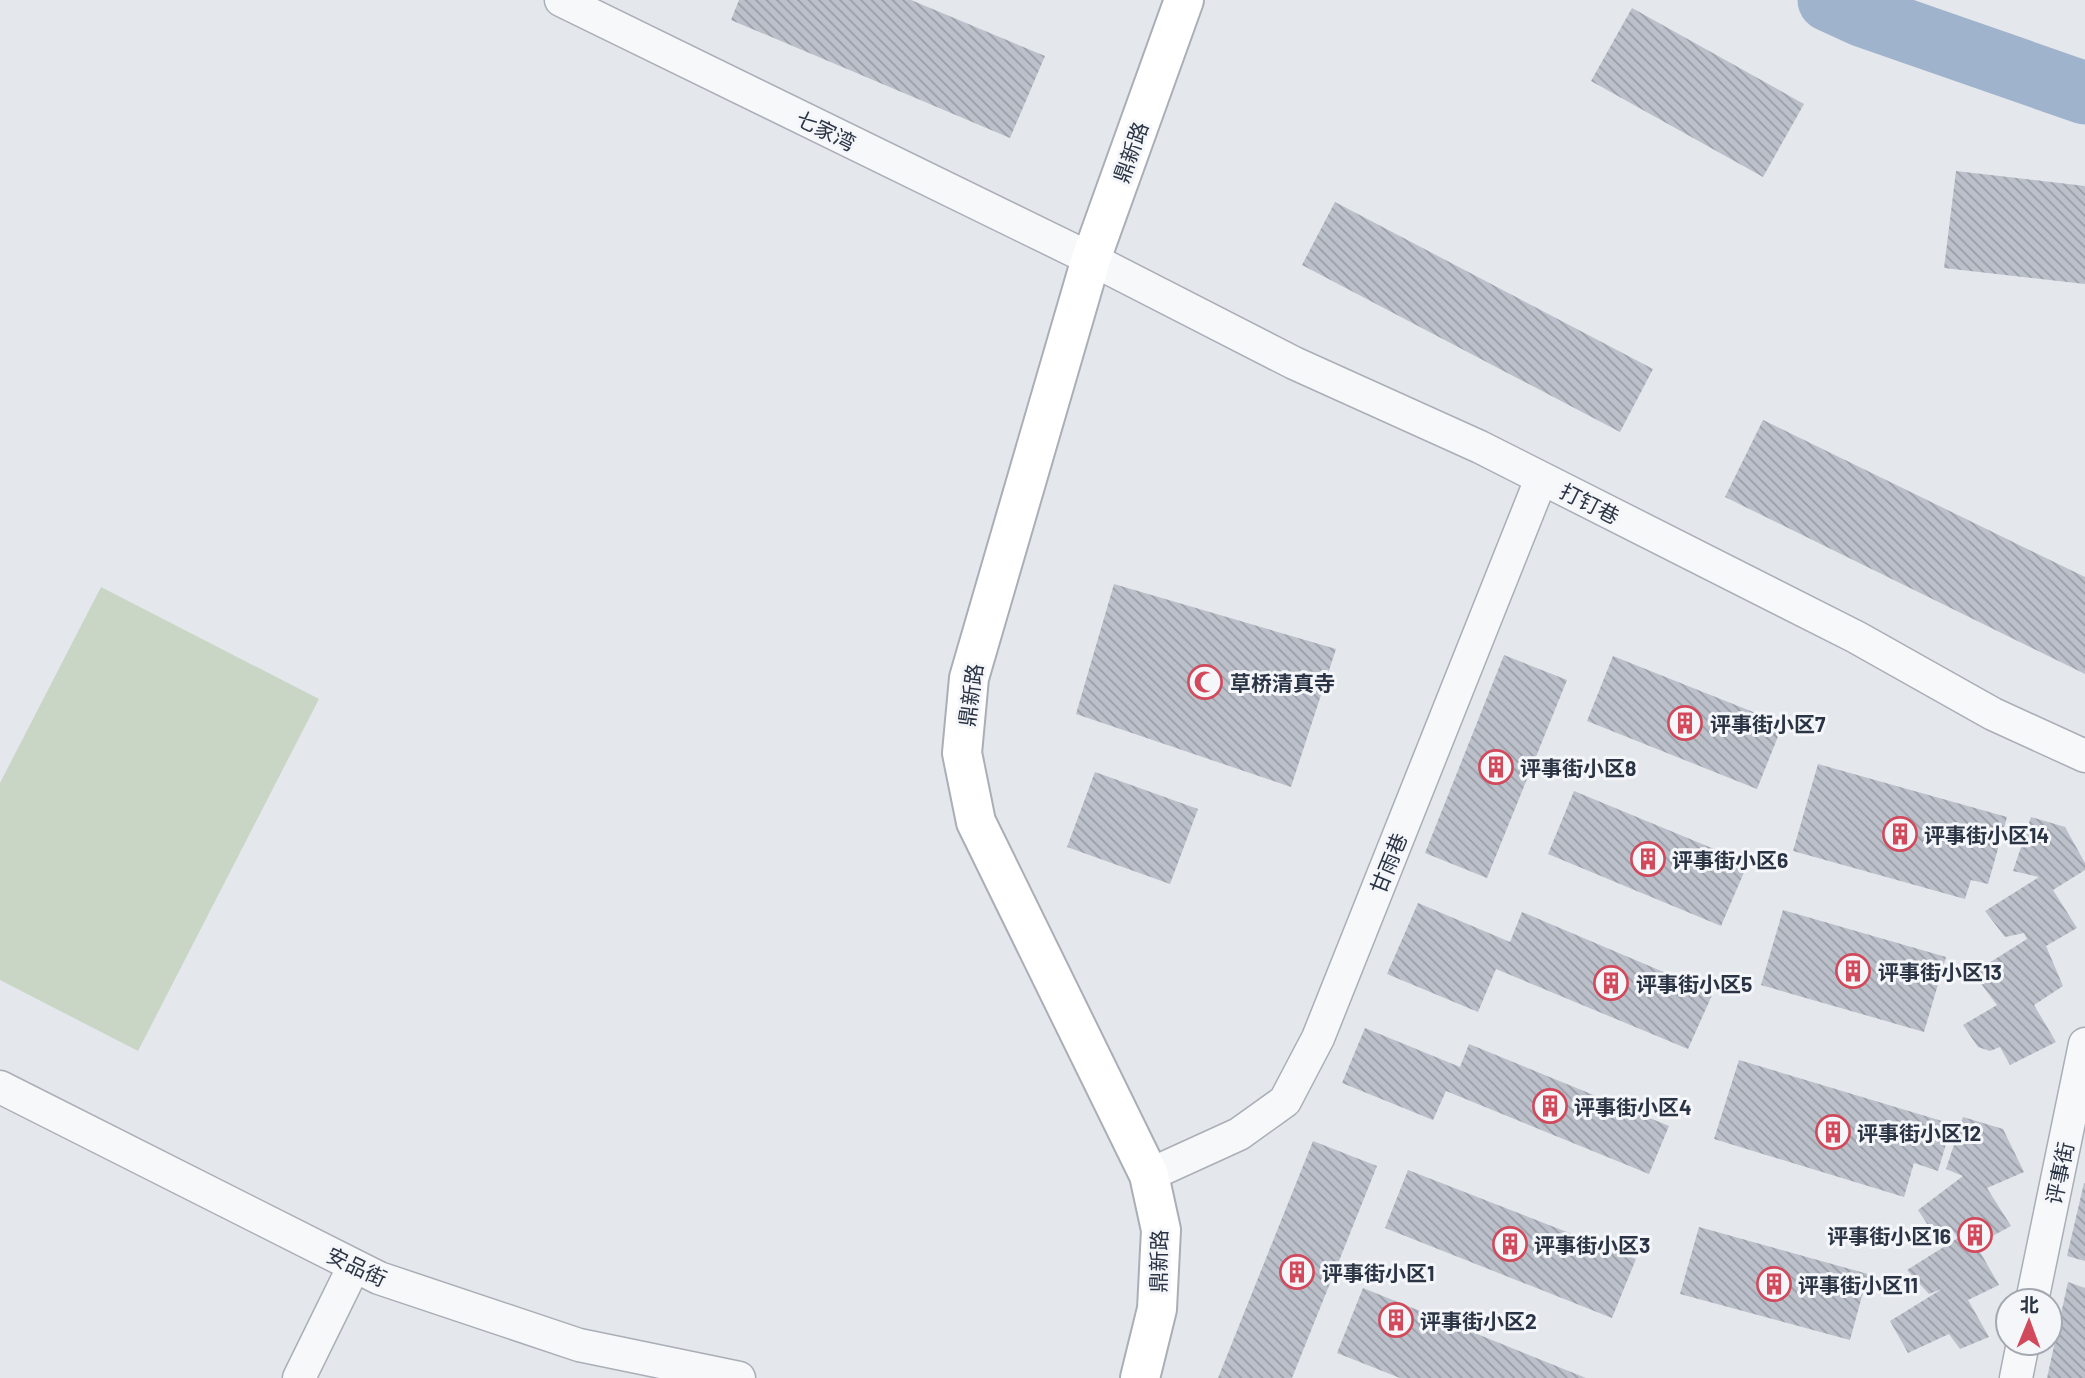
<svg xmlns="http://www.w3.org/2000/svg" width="2085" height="1378" font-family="Barlow,'Noto Sans SC',sans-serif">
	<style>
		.green { fill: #c9d6c5 }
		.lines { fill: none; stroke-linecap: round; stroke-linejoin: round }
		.river { stroke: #9fb4cc; stroke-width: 63 }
		.building { fill: url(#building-back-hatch) }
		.street-casing { stroke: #a9aeb7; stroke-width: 35 }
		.secondary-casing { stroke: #a9aeb7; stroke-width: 42 }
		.street { stroke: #f7f8fa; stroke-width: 32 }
		.secondary { stroke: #fff; stroke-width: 38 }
		.labels { text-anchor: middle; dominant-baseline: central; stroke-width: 6; stroke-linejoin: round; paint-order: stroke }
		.street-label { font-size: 21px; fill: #2b3445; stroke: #f4f6f9 }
		.poi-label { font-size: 21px; font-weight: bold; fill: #2b3445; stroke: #f4f6f9; text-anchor: start }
	</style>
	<defs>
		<pattern id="building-back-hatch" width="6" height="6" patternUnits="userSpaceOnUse" patternTransform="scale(1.75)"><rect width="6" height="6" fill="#bbc0ca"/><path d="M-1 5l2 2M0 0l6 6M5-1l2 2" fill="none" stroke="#989da6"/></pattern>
	</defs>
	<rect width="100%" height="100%" fill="#e4e7ec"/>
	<path class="green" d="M 101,587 L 319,699 L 138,1051 L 0,980 L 0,783 Z"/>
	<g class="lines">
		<path class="river" d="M 1829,0 L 1864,16 L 2085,93"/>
	</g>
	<g class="building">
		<path d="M 739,0 L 911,0 L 1045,56 L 1010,138 L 731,20 Z"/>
		<path d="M 1632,8 L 1804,104 L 1763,177 L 1591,81 Z"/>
		<path d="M 1956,171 L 2085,186 L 2085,284 L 1944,268 Z"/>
		<path d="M 1335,202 L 1653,369 L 1620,432 L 1302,265 Z"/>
		<path d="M 1763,420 L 2085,577 L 2085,674 L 1725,497 Z"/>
		<path d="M 1114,584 L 1336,649 L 1291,787 L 1076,714 Z"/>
		<path d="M 1504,655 L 1567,680 L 1487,878 L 1425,853 Z"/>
		<path d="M 1613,656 L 1783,724 L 1757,789 L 1587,721 Z"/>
		<path d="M 1818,764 L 2007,817 L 1988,884 L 1971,880 L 1965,899 L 1793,851 Z"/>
		<path d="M 1095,772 L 1198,809 L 1170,884 L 1067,847 Z"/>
		<path d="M 1574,791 L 1748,863 L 1721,926 L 1548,854 Z"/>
		<path d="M 2031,817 L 2065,827 L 2085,863 L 2085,870 L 2053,890 L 2077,928 L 2046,946 L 2063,986 L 2034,1005 L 2056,1042 L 2010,1065 L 2000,1047 L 1990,1051 L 1978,1047 L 1963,1025 L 1997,1005 L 1973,973 L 2027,939 L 2024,933 L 2005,937 L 1985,911 L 2039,877 L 2013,871 Z"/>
		<path d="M 1418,903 L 1510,942 L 1522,912 L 1713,993 L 1688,1049 L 1496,969 L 1478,1012 L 1387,974 Z"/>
		<path d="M 1783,910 L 1946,957 L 1924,1032 L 1761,985 Z"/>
		<path d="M 1365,1028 L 1460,1067 L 1469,1044 L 1669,1126 L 1649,1174 L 1446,1091 L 1433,1120 L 1342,1083 Z"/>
		<path d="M 1739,1060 L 1952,1124 L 1938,1171 L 1914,1163 L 1904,1197 L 1714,1139 Z"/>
		<path d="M 1963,1117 L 2003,1129 L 2024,1172 L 1987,1188 L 2011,1226 L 1976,1245 L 1999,1285 L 1968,1300 L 1989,1337 L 1960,1349 L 1949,1334 L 1908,1353 L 1890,1321 L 1942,1289 L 1929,1294 L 1907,1270 L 1958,1238 L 1953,1231 L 1937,1239 L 1918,1210 L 1963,1176 L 1946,1169 Z"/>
		<path d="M 1313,1141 L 1377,1166 L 1292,1378 L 1218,1378 Z"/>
		<path d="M 1408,1170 L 1636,1259 L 1612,1318 L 1385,1228 Z"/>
		<path d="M 2084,1183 L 2085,1183 L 2085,1261 L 2067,1256 Z"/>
		<path d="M 1699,1227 L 1868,1274 L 1850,1340 L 1680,1294 Z"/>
		<path d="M 2068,1282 L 2085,1288 L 2085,1378 L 2047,1378 Z"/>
		<path d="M 1363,1288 L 1586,1378 L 1400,1378 L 1337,1353 Z"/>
	</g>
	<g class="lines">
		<g class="street-casing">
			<g id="street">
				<path d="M 561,0 L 1091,259 L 1294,363 L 1480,447 L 1856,637 L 1993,714 L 2085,756"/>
				<path d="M 0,1087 L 379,1278 L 579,1345 L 739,1378"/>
				<path d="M 1149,1175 L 1239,1134 L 1285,1101 L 1318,1038 L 1541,479"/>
				<path d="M 2032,1301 L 2085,1044"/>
				<path d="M 299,1378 L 354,1266"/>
				<path d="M 2016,1378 L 2023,1343"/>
			</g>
		</g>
		<g class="secondary-casing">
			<path id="secondary" d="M 1140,1378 L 1157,1309 L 1161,1230 L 1149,1175 L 976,822 L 962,753 L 969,678 L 1091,259 L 1184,0"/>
		</g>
		<use href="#street" class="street"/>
		<use href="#secondary" class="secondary"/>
	</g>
	<defs>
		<g id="mosque-ring" transform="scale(1.75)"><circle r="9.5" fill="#f4f6f9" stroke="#d1495b" stroke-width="1.5"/><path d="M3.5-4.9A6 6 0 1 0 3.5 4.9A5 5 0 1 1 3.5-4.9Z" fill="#d1495b"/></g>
		<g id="building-ring" transform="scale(1.75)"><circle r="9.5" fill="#f4f6f9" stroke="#d1495b" stroke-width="1.5"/><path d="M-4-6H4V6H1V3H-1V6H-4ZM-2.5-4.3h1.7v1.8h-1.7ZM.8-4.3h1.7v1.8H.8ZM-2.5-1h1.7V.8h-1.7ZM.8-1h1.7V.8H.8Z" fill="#d1495b"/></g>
	</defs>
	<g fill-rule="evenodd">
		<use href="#mosque-ring" x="1205" y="682"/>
		<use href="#building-ring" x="1685" y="723"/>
		<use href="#building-ring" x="1496" y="767"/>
		<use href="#building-ring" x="1900" y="834"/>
		<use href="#building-ring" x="1648" y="859"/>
		<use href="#building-ring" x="1853" y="971"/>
		<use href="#building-ring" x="1611" y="983"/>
		<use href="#building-ring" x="1550" y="1106"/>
		<use href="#building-ring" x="1833" y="1132"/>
		<use href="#building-ring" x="1975" y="1235"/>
		<use href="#building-ring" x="1510" y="1244"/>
		<use href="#building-ring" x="1297" y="1272"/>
		<use href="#building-ring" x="1774" y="1284"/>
		<use href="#building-ring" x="1396" y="1320"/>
	</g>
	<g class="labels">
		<g class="street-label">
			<text transform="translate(826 130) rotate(26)">七家湾</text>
			<text transform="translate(1130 152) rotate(-70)">鼎新路</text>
			<text transform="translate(1590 503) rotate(27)">打钉巷</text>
			<text transform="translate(970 695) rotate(-82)">鼎新路</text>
			<text transform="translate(1388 863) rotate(-68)">甘雨巷</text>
			<text transform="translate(2059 1173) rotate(-78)">评事街</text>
			<text transform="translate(1158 1261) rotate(-89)">鼎新路</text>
			<text transform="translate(357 1266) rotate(25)">安品街</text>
		</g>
		<g class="poi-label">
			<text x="1230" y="682">草桥清真寺</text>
			<text x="1710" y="723">评事街小区7</text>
			<text x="1520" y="767">评事街小区8</text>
			<text x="1924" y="834">评事街小区14</text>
			<text x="1672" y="859">评事街小区6</text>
			<text x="1878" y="971">评事街小区13</text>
			<text x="1636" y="983">评事街小区5</text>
			<text x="1574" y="1106">评事街小区4</text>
			<text x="1857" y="1132">评事街小区12</text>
			<text x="1951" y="1235" text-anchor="end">评事街小区16</text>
			<text x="1534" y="1244">评事街小区3</text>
			<text x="1322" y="1272">评事街小区1</text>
			<text x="1798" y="1284">评事街小区11</text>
			<text x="1420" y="1320">评事街小区2</text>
		</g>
	</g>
	<g transform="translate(2029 1322) rotate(1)"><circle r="33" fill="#f4f6f9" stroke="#a4a8b1" stroke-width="2"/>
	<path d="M0-5L12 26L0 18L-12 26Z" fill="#d1495b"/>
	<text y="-10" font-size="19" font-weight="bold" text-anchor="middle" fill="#2b3445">北</text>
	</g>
</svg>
